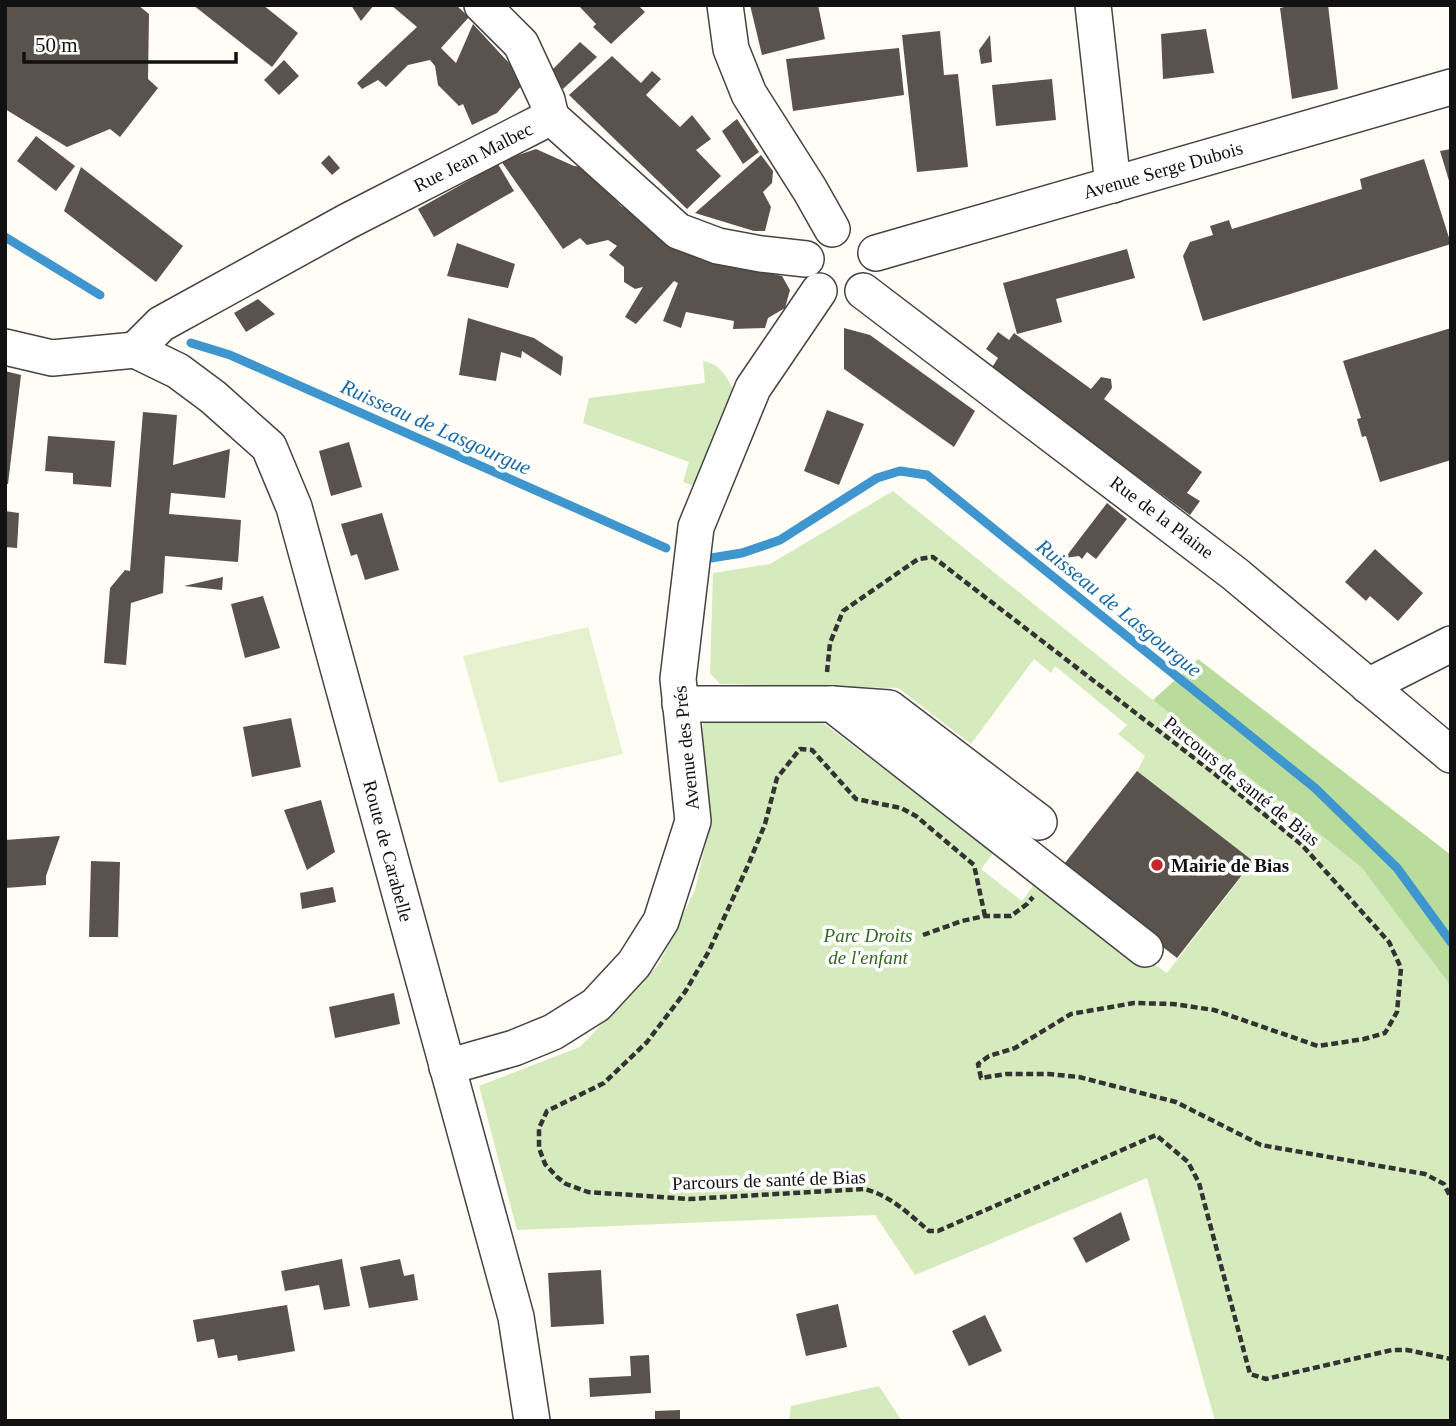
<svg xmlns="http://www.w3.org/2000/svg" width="1456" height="1426" font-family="Georgia,serif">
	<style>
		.green { fill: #d5ebbd }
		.forest { fill: #b9dc9c }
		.pitch { fill: #e6f2cf }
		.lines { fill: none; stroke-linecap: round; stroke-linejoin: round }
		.stream { stroke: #3f96cf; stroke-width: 9 }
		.building { fill: #5a524d }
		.minor-casing { stroke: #444; stroke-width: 38 }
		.path { stroke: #333; stroke-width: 4.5; stroke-dasharray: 7 3.5; stroke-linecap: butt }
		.minor { stroke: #fff; stroke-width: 35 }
		.poi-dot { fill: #c4262e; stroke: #fff; stroke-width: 2.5 }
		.labels { text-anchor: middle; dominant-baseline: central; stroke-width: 7; stroke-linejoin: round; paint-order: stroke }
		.street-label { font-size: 19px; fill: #111; stroke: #fff }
		.poi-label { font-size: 19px; font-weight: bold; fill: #111; stroke: #fff; text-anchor: start }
		.park-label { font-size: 19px; font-style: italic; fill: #2f6b1f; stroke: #fff }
		.water-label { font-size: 21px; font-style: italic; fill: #1768a6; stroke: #fff }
	</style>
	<rect width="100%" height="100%" fill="#fffdf5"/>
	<g class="green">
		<path d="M 703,361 C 721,364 728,378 735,394 L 694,486 L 683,482 L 689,462 L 583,423 L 589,398 L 705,383 Z"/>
		<path d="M 893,491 L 1362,868 L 1447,976 L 1451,993 L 1451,1421 L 1215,1421 L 1147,1178 L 915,1275 L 875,1215 L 517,1230 L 479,1086 L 580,1047 L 659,964 L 695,890 L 710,824 L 700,740 L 704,720 L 814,716 L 994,852 L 981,869 L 1022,901 L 1035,883 L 1167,973 L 1253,862 L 1137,771 L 1145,756 L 1118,734 L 1127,725 L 1055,666 L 1051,673 L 1034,659 L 971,744 L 898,688 L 720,684 L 710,673 L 713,573 L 770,564 Z"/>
		<path d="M 879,1386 L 902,1421 L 789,1421 L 791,1406 Z"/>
	</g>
	<path class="forest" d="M 1198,659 L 1451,855 L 1451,993 L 1448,982 L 1362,868 L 1153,700 Z"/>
	<path class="pitch" d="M 588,627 L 623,754 L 499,783 L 463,656 Z"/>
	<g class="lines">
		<g class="stream">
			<path d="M 5,237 L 100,295"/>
			<path d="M 191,343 L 230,355 L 666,548"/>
			<path d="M 711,558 L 742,553 L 780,540 L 877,478 L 900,471 L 927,475 L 1315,788 L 1397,868 L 1451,942"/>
		</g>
	</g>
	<g class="building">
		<path d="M 5,5 L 138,5 L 149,14 L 148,79 L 158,88 L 120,137 L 110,129 L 67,147 L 5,109 Z"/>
		<path d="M 193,5 L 263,5 L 298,33 L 272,67 Z"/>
		<path d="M 351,5 L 374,5 L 361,21 Z"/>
		<path d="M 391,5 L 456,5 L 469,17 L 441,48 L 456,63 L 473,24 L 509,63 L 524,83 L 497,113 L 472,125 L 463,104 L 459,106 L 438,85 L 435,66 L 430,60 L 408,65 L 386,87 L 378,80 L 362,89 L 357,83 L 417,27 Z"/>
		<path d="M 578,5 L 638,5 L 645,12 L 611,44 L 593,27 L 596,24 Z"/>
		<path d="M 750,5 L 818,5 L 825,39 L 762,55 Z"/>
		<path d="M 1293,5 L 1328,5 L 1338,89 L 1292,99 L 1280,8 Z"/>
		<path d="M 1206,29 L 1214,73 L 1163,79 L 1161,34 Z"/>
		<path d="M 940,31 L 944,75 L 958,74 L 968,167 L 917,172 L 902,35 Z"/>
		<path d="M 990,35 L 992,62 L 981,64 L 979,50 Z"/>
		<path d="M 580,42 L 597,57 L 563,89 L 551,71 Z"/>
		<path d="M 899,48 L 904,95 L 793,111 L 786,59 Z"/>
		<path d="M 612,56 L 641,83 L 652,71 L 661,79 L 646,95 L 680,127 L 692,115 L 711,139 L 696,150 L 721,176 L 687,209 L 569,95 Z"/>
		<path d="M 284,60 L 299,76 L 279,95 L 264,80 Z"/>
		<path d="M 1052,79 L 1056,120 L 996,126 L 992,85 Z"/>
		<path d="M 737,119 L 759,152 L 743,164 L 722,131 Z"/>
		<path d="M 36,136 L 75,166 L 56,191 L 17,161 Z"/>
		<path d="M 536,149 L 574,166 L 584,167 L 622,207 L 627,203 L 748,268 L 782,276 L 790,290 L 785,308 L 768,318 L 765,328 L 733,329 L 734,321 L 686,312 L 681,328 L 663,321 L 678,283 L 674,281 L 636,324 L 625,317 L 643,287 L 635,289 L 624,282 L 624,267 L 609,255 L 617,246 L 608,240 L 587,245 L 580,238 L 563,249 L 501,161 Z"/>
		<path d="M 1451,149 L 1451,184 L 1450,184 L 1440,151 Z"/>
		<path d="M 329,155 L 340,168 L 332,175 L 321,163 Z"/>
		<path d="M 761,155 L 773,171 L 772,183 L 763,192 L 771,207 L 765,231 L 754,231 L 695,213 Z"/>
		<path d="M 1424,159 L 1451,244 L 1203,321 L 1183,256 L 1190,242 L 1213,235 L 1210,226 L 1229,220 L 1232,229 L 1362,189 L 1360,179 Z"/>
		<path d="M 498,164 L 514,191 L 434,237 L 418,209 Z"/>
		<path d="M 81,167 L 183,246 L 156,282 L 64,211 Z"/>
		<path d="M 457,243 L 515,264 L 508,288 L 447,276 Z"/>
		<path d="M 1127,249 L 1135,278 L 1056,299 L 1062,322 L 1017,334 L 1003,283 Z"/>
		<path d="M 258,299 L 275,314 L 246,332 L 234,313 Z"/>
		<path d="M 468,318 L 534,338 L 563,357 L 561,376 L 522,351 L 521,358 L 501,352 L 496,381 L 459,375 Z"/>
		<path d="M 844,328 L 870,335 L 975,411 L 954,447 L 844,369 Z"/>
		<path d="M 1451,328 L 1451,460 L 1380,482 L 1366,436 L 1362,437 L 1357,419 L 1361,418 L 1343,361 Z"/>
		<path d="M 998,332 L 1009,340 L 1014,333 L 1091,389 L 1101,377 L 1111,379 L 1112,388 L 1104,399 L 1202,472 L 1187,493 L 1200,501 L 1190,515 L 991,369 L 998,358 L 986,349 Z"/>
		<path d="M 5,371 L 21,375 L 8,484 L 5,484 Z"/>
		<path d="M 827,410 L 864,424 L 839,485 L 804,471 Z"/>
		<path d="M 143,412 L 177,415 L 173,465 L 230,449 L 225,498 L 171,493 L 169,514 L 241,520 L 238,562 L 165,556 L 163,593 L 131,603 L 126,665 L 104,663 L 110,588 L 125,570 L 130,571 Z"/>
		<path d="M 48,436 L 115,441 L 111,487 L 73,484 L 73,473 L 45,471 Z"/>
		<path d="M 349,442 L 362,487 L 331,496 L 319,451 Z"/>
		<path d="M 1107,503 L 1127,519 L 1096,559 L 1087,552 L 1082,559 L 1079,556 L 1065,558 Z"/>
		<path d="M 5,511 L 19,513 L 17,548 L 5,547 Z"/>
		<path d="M 382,513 L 399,570 L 365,580 L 357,554 L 351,556 L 341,524 Z"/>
		<path d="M 1375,549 L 1423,593 L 1398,621 L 1370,596 L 1366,601 L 1345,582 Z"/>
		<path d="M 223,577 L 222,590 L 184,586 Z"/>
		<path d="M 263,596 L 280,648 L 245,658 L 231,604 Z"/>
		<path d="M 291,718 L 301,767 L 252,777 L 243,727 Z"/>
		<path d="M 1137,771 L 1253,861 L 1177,958 L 1061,868 Z"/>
		<path d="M 321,800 L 335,852 L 307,870 L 284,810 Z"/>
		<path d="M 60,836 L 46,876 L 46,885 L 5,888 L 5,840 Z"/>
		<path d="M 91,861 L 120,862 L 118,937 L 89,937 Z"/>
		<path d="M 333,887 L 336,902 L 302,909 L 300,893 Z"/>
		<path d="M 394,993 L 400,1024 L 335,1038 L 329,1007 Z"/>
		<path d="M 1121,1212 L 1130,1240 L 1086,1263 L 1073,1238 Z"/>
		<path d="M 342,1259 L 350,1306 L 324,1310 L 319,1285 L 285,1291 L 281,1271 Z"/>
		<path d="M 400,1259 L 404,1276 L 414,1274 L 418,1300 L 369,1308 L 360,1267 Z"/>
		<path d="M 601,1270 L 604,1324 L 551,1327 L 548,1273 Z"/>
		<path d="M 838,1304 L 847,1347 L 806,1356 L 796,1314 Z"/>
		<path d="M 287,1305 L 295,1351 L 238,1361 L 237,1355 L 218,1358 L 214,1339 L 197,1342 L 193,1320 Z"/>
		<path d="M 985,1315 L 1002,1351 L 969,1366 L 952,1331 Z"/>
		<path d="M 649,1355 L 651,1393 L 590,1397 L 589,1378 L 631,1376 L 630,1356 Z"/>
		<path d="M 680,1410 L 680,1421 L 655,1421 L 655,1411 Z"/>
	</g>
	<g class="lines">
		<g class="minor-casing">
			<g id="minor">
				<path d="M 482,5 L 521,44 L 547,100 L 551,117"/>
				<path d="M 725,5 L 731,49 L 749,94 L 810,190 L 832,229"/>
				<path d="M 1093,5 L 1113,185"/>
				<path d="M 551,117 L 678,231 L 718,246 L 761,254 L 806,259"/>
				<path d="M 876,253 L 1451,87"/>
				<path d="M 863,291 L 1235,574 L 1451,755"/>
				<path d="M 5,347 L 52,358 L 135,350"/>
				<path d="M 135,350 L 178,371 L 213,397 L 269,447 L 294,507 L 516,1317 L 532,1421"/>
				<path d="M 135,350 L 161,324 L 348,221 L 551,117"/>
				<path d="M 1368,686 L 1451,644"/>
				<path d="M 680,704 L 832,704 L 1145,949"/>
				<path d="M 832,704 L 889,708 L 1039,822"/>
				<path d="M 447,1067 L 514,1048 L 553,1032 L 596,1005 L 634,964 L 661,921 L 693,821 L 678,679 L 696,527 L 753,388 L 819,291"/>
			</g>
		</g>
		<g class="path">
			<path d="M 827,672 L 830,643 L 843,611 L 918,559 L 933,557 L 1211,771 L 1302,845 L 1389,942 L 1401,968 L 1397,1012 L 1385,1033 L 1364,1039 L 1318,1046 L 1214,1010 L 1173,1004 L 1134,1003 L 1071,1014 L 1015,1048 L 989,1056 L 978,1064 L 981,1078 L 1006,1074 L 1048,1074 L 1079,1077 L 1176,1102 L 1261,1145 L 1425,1174 L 1444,1184 L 1451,1198"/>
			<path d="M 985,916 L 974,865 L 916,816 L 901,808 L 856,799 L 812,750 L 800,749 L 777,778 L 765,824 L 749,863 L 709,951 L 685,992 L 647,1042 L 604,1083 L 547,1111 L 539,1128 L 539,1148 L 545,1164 L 557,1177 L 566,1184 L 588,1192 L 689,1199 L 864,1189 C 890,1195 909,1214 929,1231 L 938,1231 L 1156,1135 L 1188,1162 L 1199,1183 L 1250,1374 L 1266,1379 L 1392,1350 L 1407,1350 L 1451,1359"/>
			<path d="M 923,935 L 962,921 L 985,916 L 1011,916 L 1027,904 L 1033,897"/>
		</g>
		<use href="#minor" class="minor"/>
	</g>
	<circle class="poi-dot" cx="1157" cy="865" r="7"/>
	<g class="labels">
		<g class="street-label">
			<text transform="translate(473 157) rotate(-27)">Rue Jean Malbec</text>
			<text transform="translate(1163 170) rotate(-16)">Avenue Serge Dubois</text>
			<text transform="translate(1162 517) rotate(37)">Rue de la Plaine</text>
			<text transform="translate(686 748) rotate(-96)">Avenue des Prés</text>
			<text transform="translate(1242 781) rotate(39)">Parcours de santé de Bias</text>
			<text transform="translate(388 851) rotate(75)">Route de Carabelle</text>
			<text transform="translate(769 1180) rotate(-2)">Parcours de santé de Bias</text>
		</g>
		<g class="poi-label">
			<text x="1171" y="865">Mairie de Bias</text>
		</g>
		<g class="park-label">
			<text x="868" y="935">Parc Droits<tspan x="868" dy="22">de l'enfant</tspan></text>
		</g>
		<g class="water-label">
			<text transform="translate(436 427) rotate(24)">Ruisseau de Lasgourgue</text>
			<text transform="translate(1119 608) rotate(39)">Ruisseau de Lasgourgue</text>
		</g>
	</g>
	<rect width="1456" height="1426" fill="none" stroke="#111111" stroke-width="14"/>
	<path d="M24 52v10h212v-10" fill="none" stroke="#111111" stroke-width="3.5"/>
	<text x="35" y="52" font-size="21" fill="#111111" stroke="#ffffff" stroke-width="5" paint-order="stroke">50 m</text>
</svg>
